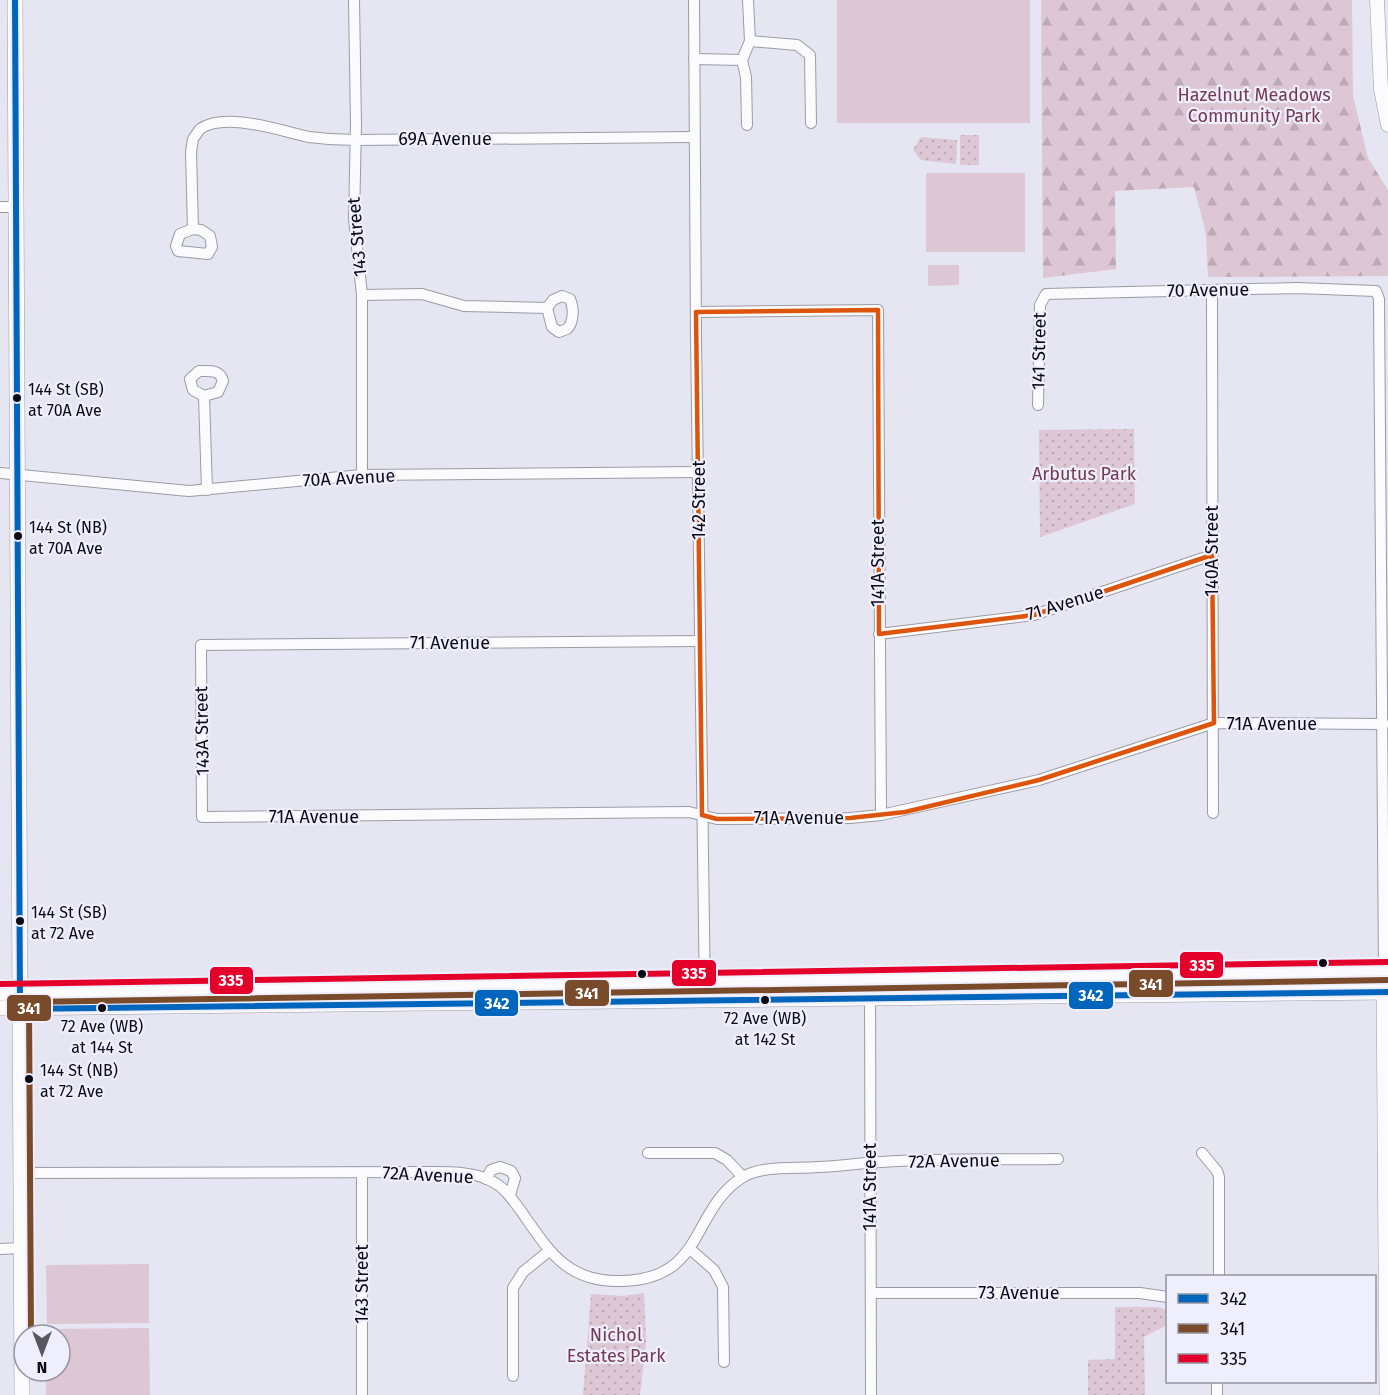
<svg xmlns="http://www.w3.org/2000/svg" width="1388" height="1395" font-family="'Fira Sans',sans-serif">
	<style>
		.grass { fill: url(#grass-dots) }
		.forest { fill: url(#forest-firs) }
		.pitch { fill: #dec7d4 }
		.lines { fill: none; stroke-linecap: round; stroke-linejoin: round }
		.minor-casing { stroke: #9c9ba4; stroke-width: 12 }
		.tertiary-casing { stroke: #9c9ba4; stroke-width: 15 }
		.secondary-casing { stroke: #9c9ba4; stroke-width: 16 }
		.minor { stroke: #fbfbfd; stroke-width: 10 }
		.tertiary { stroke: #fbfbfd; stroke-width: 14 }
		.secondary { stroke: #fbfbfd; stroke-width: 15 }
		.bus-1-casing { stroke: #efeefd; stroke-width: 10 }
		.bus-2-casing { stroke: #efeefd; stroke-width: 10 }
		.bus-3-casing { stroke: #efeefd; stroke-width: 10 }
		.bus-1 { stroke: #0065bd; stroke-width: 6 }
		.bus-2 { stroke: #7a4b2a; stroke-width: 6 }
		.bus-3 { stroke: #e4002b; stroke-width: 6 }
		.marked { fill: none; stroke: #dd550c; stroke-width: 4.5; stroke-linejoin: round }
		.bus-dot { fill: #0b0a12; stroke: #efeefd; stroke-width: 2 }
		.labels { text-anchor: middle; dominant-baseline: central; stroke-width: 4.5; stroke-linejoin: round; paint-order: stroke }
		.bus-label { font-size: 16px; fill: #0b0a12; stroke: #efeefd; text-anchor: start }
		.park-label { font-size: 18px; fill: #743a50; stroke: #efeefd }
		.street-label { font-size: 18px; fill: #0b0a12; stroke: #efeefd }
		.line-badge { stroke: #efeefd; stroke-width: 2 }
		.badge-label { font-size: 16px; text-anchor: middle; font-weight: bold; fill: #fff }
	</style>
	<defs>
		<pattern id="grass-dots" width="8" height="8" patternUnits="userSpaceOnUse" patternTransform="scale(1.5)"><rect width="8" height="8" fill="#dec7d4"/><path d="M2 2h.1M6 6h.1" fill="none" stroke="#bdaab5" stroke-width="1.8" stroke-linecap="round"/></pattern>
		<pattern id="forest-firs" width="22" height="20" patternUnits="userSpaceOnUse" patternTransform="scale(1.5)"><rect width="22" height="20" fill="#dec7d4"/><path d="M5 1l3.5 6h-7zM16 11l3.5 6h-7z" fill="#bdaab5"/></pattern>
	</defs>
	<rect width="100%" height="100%" fill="#e6e5f2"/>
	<g class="grass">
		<rect x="960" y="135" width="19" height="30"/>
		<path d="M 921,137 L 957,140 L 956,164 L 921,160 L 913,150 Z"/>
		<path d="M 1134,429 L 1135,504 L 1040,537 L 1039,430 Z"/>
		<path d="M 644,1293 L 646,1342 L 640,1395 L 583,1395 L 591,1294 L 623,1296 Z"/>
		<path d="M 1115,1307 L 1158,1307 L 1167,1310 L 1167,1325 L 1144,1337 L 1145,1395 L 1088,1395 L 1088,1360 L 1115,1359 Z"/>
	</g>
	<path class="forest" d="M 1041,0 L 1352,0 L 1353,96 L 1368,158 L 1388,190 L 1388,276 L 1208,277 L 1206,234 L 1194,187 L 1115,191 L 1116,269 L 1043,278 Z"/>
	<g class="pitch">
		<rect x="837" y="0" width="193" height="123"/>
		<rect x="926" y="173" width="99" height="79"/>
		<path d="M 928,265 L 959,265 L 959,285 L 928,286 Z"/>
		<path d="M 149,1264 L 149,1323 L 47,1324 L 46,1265 Z"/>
		<path d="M 149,1328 L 150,1395 L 46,1395 L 46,1371 L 60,1371 L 60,1335 L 46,1335 L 46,1329 Z"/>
	</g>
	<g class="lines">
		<g class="minor-casing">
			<g id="minor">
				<path d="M 354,0 L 356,125 L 354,219 L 362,295 L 362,475"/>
				<path d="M 694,0 L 696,335 L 705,1001"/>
				<path d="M 750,41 L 797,45 L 810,55 L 811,123"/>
				<path d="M 694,59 L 742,60"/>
				<path d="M 747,125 L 746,77 L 742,60 L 750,41 L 748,0"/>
				<path d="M 0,207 L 17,207"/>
				<path d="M 193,229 L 191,152 L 193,139 L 200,129 C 225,111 281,131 309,137 C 324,139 340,140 355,140 L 693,137"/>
				<path d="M 193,229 L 201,230 L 210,236 L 212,247 L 208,254 L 178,251 L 176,246 L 180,234 Z"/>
				<path d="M 1212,290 L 1213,813"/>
				<path d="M 362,295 L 422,294 L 464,306 L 547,308"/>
				<path d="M 562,296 L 570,299 C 574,308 574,322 567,329 L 559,332 L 552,327 L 547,308 L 553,300 Z"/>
				<path d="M 696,312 L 878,310 L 881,815"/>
				<path d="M 199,371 C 209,371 220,369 223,381 L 218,392 L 204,396 L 193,390 L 190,379 Z"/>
				<path d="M 204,396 L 207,490"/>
				<path d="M 1038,405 L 1040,305 L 1046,294 L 1297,288 L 1376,291 L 1379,299 L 1384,971"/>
				<path d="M 0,473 L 189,491 L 362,475 L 699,472"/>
				<path d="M 879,634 L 1034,615 L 1212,555"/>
				<path d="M 699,641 L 201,645 L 202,817 L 689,812 L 717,819 L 850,818 L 881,815 L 1039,780 L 1214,723 L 1384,724"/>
				<path d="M 870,979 L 871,1395"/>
				<path d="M 648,1153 L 715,1153 L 727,1160 L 743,1177"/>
				<path d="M 1202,1153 L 1217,1171 L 1219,1177 L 1219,1276"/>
				<path d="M 21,1173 L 426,1172 C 445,1172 471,1171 489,1180 C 504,1186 512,1199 521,1211 C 549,1251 567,1283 622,1281 C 706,1279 690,1210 743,1177 C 762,1165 796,1169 818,1167 C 840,1166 861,1163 882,1162 C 940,1158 1000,1160 1058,1159"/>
				<path d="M 362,1173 L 362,1395"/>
				<path d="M 486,1179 L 491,1170 L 500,1167 L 511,1171 L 515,1178 L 510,1195"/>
				<path d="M 0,1249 L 22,1248"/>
				<path d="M 690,1249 L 714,1270 L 723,1287 L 724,1362"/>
				<path d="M 871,1293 L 1140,1293 L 1168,1297"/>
				<path d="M 513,1376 L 513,1288 L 523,1272 L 549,1251"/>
				<path d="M 1217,1382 L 1217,1395"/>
			</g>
		</g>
		<g class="tertiary-casing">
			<path id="tertiary" d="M 1377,0 L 1381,89 L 1388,125"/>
		</g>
		<g class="secondary-casing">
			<g id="secondary">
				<path d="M 15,0 L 22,1395"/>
				<path d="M 1384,983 L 1387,1395"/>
				<path d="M 0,993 L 1388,971"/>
				<path d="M 0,1008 L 1388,992"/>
			</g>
		</g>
		<use href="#minor" class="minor"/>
		<use href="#tertiary" class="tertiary"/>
		<use href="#secondary" class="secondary"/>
		<g class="bus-1-casing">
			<path id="bus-1" d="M 15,0 L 20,1009 L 1388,992"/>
		</g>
		<g class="bus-2-casing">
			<path id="bus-2" d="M 31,1335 L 29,1002 L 1388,980"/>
		</g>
		<g class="bus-3-casing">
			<path id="bus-3" d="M 0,984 L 1388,962"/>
		</g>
		<use href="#bus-1" class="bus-1"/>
		<use href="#bus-2" class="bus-2"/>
		<use href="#bus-3" class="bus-3"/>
	</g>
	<path class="marked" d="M 878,310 L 879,634 L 1034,615 L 1212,555 L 1214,723 L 1039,780 L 905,812 L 850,818 L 717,819 L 702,815 L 696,312 Z"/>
	<g class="bus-dot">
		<circle cx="17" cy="398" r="5"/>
		<circle cx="18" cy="536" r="5"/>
		<circle cx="20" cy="921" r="5"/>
		<circle cx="1323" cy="963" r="5"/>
		<circle cx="642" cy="974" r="5"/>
		<circle cx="765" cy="1000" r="5"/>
		<circle cx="102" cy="1008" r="5"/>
		<circle cx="29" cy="1079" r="5"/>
	</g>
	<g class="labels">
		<g class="bus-label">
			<text x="28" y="389">144 St (SB)<tspan x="28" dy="21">at 70A Ave</tspan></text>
			<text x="29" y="527">144 St (NB)<tspan x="29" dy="21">at 70A Ave</tspan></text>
			<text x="31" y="912">144 St (SB)<tspan x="31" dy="21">at 72 Ave</tspan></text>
			<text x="765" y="1018" text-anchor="middle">72 Ave (WB)<tspan x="765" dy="21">at 142 St</tspan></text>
			<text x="102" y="1026" text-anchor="middle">72 Ave (WB)<tspan x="102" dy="21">at 144 St</tspan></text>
			<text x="40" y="1070">144 St (NB)<tspan x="40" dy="21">at 72 Ave</tspan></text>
		</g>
		<g class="park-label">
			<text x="1254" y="95">Hazelnut Meadows<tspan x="1254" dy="21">Community Park</tspan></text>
			<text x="1084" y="474">Arbutus Park</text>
			<text x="616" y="1335">Nichol<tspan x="616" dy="21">Estates Park</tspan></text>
		</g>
		<g class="street-label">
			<text x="445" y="139">69A Avenue</text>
			<text transform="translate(357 237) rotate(-95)">143 Street</text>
			<text transform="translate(1208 290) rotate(-1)">70 Avenue</text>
			<text transform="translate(1039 351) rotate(-89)">141 Street</text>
			<text transform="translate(349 478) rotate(-3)">70A Avenue</text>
			<text transform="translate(699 500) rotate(-90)">142 Street</text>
			<text transform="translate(1212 551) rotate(-90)">140A Street</text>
			<text transform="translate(878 563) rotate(-90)">141A Street</text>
			<text transform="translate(1065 603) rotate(-17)">71 Avenue</text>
			<text x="450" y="643">71 Avenue</text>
			<text x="1272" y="724">71A Avenue</text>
			<text transform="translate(202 731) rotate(-91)">143A Street</text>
			<text x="314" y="817">71A Avenue</text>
			<text x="799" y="818">71A Avenue</text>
			<text transform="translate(954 1161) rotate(-1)">72A Avenue</text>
			<text transform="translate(428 1175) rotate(3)">72A Avenue</text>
			<text transform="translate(870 1187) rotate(-90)">141A Street</text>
			<text transform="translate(362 1284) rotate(-90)">143 Street</text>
			<text x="1019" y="1293">73 Avenue</text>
		</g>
	</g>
	<g class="line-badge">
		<rect x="1179" y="951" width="45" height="28" rx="6" fill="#e4002b"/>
		<rect x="671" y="959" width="46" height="28" rx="6" fill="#e4002b"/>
		<rect x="209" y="966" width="45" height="29" rx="6" fill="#e4002b"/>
		<rect x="1128" y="969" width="46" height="29" rx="6" fill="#7a4b2a"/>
		<rect x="564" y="979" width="46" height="28" rx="6" fill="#7a4b2a"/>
		<rect x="1068" y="981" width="46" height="29" rx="6" fill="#0065bd"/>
		<rect x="474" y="989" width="45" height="28" rx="6" fill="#0065bd"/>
		<rect x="6" y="994" width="46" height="28" rx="6" fill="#7a4b2a"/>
	</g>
	<g class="badge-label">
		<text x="1202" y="971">335</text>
		<text x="694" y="979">335</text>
		<text x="231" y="986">335</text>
		<text x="1151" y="990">341</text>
		<text x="587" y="999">341</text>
		<text x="1091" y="1001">342</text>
		<text x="497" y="1009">342</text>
		<text x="29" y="1014">341</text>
	</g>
	<rect x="1166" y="1275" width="210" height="108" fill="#efeefd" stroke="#94939f" stroke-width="1.5"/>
	<rect x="1178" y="1294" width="30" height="9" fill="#0065bd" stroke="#94939f" stroke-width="1.5"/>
	<text x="1220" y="1305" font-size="18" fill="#0b0a12">342</text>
	<rect x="1178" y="1324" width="30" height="9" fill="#7a4b2a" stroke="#94939f" stroke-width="1.5"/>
	<text x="1220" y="1335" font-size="18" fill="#0b0a12">341</text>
	<rect x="1178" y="1354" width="30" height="9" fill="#e4002b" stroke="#94939f" stroke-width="1.5"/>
	<text x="1220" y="1365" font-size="18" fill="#0b0a12">335</text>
	<g transform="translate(42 1353) rotate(180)"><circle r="28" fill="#efeefd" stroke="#94939f" stroke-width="1.5"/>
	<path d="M0-4.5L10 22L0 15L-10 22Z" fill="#585760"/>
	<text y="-9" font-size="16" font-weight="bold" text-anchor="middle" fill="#0b0a12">N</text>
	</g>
</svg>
